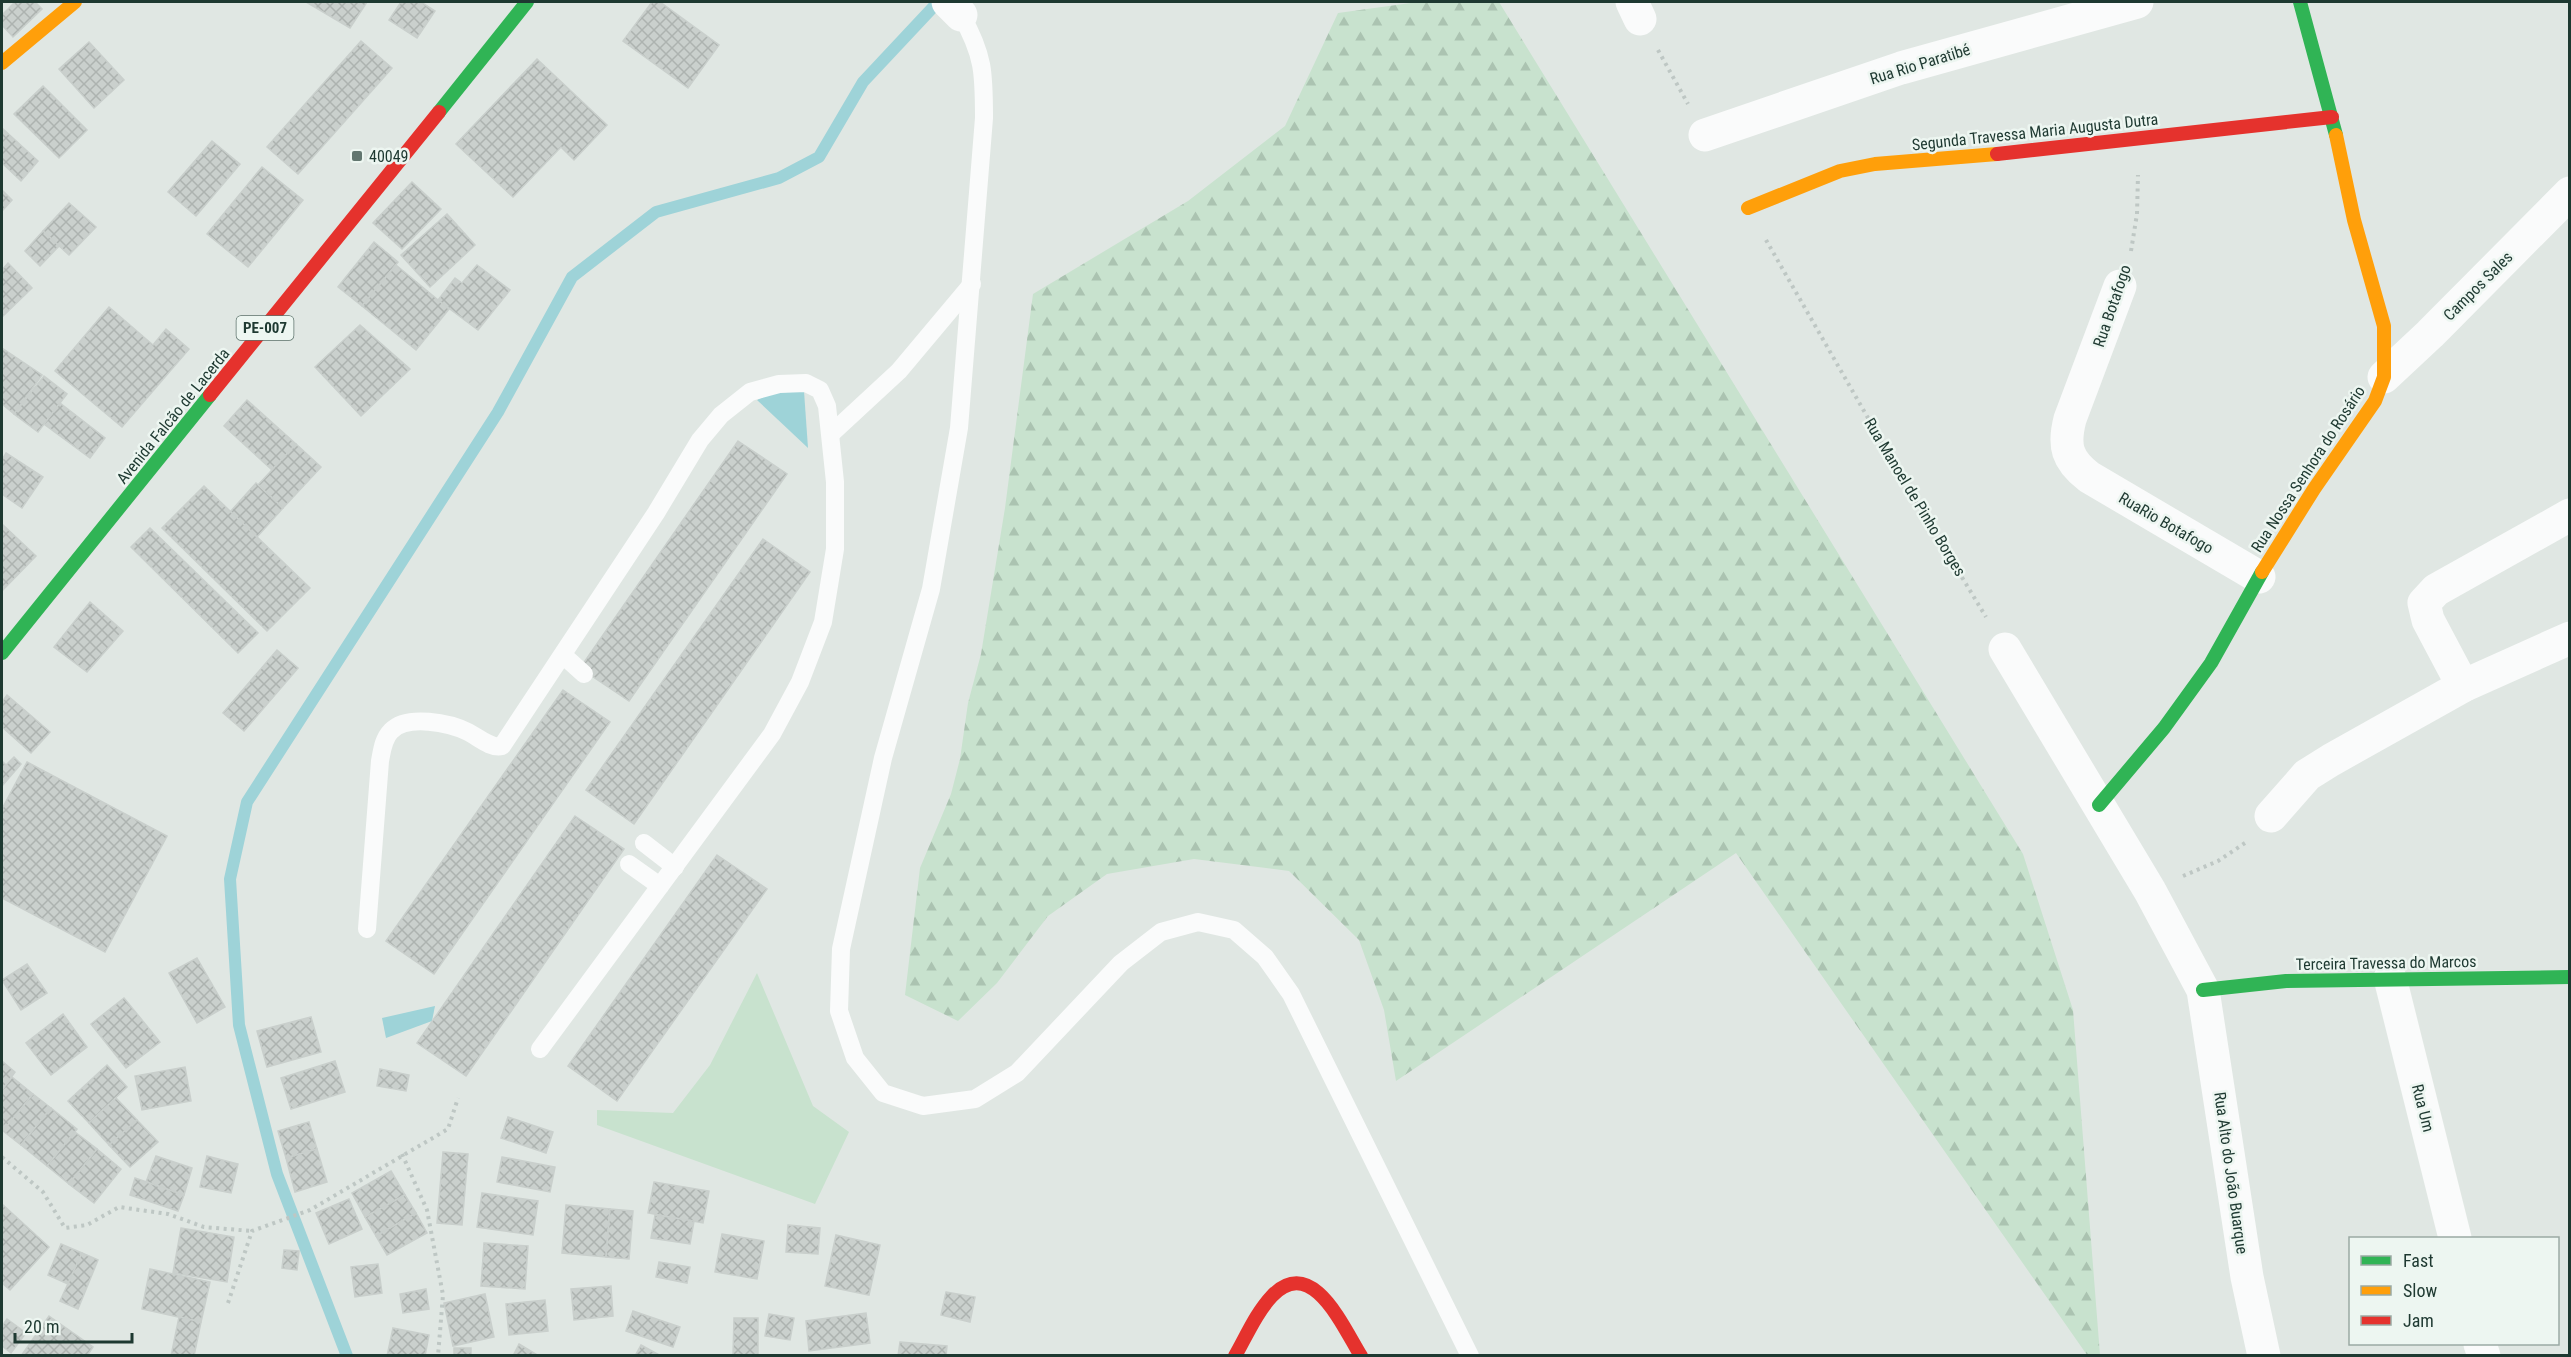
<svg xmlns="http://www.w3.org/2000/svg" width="2571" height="1357" font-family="'Roboto Condensed',sans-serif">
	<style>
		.green { fill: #c8e2ce }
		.forest { fill: url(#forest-firs) }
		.water { fill: #9ed3d8 }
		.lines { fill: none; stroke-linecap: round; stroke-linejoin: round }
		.stream { stroke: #9ed3d8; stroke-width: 12 }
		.building { fill: url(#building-cross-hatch); stroke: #c9cfcc; stroke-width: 1.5 }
		.path { stroke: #bec7c4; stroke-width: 4; stroke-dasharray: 3 4.5; stroke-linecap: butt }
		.lane { stroke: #fafbfb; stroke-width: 18 }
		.street { stroke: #fafbfb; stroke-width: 33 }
		.fast { stroke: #30b455; stroke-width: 14 }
		.slow { stroke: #ff9f0a; stroke-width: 14 }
		.jam { stroke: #e5322d; stroke-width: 14 }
		.poi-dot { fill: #62766f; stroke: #edf6f1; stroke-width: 2 }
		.labels { text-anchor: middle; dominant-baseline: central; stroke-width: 5; stroke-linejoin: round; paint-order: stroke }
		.shield { fill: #edf6f1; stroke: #5c726b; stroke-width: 1.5 }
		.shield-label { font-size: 15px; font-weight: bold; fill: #1e3931 }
		.street-label { font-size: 16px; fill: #1e3931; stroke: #edf6f1 }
		.poi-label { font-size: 16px; fill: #1e3931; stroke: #edf6f1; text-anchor: start }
	</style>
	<defs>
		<pattern id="forest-firs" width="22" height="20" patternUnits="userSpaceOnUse" patternTransform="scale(1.5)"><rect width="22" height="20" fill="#c8e2ce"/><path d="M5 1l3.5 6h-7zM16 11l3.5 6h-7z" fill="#abc3b1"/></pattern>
		<pattern id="building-cross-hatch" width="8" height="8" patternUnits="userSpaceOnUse" patternTransform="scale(1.5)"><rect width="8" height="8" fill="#cad0cd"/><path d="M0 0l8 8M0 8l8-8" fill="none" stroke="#adb3b0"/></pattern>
	</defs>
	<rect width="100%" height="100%" fill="#e0e7e3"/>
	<path class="green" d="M 757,973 L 813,1106 L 849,1132 L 815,1204 L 597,1125 L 597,1110 L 673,1113 L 710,1065 Z"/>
	<path class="forest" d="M 1418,2 L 1499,2 L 2023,854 L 2073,1010 L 2100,1355 L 2087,1355 L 1736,853 L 1396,1081 L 1384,1010 L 1359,940 L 1289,871 L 1194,859 L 1107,874 L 1048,916 L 997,983 L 958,1021 L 905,995 L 920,868 L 951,794 L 960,759 L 968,703 L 981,654 L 1005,508 L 1033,294 L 1188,201 L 1285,126 L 1338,13 Z"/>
	<g class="water">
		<path d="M 804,391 L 808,448 L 757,400 L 771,393 Z"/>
		<path d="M 435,1006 L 432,1021 L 386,1038 L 382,1018 Z"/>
	</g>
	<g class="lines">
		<path class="stream" d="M 347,1356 L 277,1174 L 239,1025 L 230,879 L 247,802 L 498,412 L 572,277 L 656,212 L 779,178 L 819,157 L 863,82 L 938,2"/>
	</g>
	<g class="building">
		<path d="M 15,2 L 35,2 L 42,9 L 13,37 L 2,25 L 2,15 Z"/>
		<path d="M 306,2 L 367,2 L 350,28 Z"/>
		<path d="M 401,2 L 421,2 L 435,11 L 417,38 L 389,20 Z"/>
		<path d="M 652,2 L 660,2 L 719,45 L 688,88 L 623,41 Z"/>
		<path d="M 361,41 L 392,68 L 298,174 L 267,147 Z"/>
		<path d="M 89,42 L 124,80 L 94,108 L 59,69 Z"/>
		<path d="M 537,59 L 607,125 L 574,160 L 561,147 L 513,197 L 456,144 Z"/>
		<path d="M 43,86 L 87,130 L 59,158 L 14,114 Z"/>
		<path d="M 2,128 L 38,161 L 21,181 L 2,163 Z"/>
		<path d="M 212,141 L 240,164 L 196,216 L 168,192 Z"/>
		<path d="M 262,167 L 303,200 L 248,267 L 207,234 Z"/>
		<path d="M 412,182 L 441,209 L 402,249 L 373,223 Z"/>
		<path d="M 2,190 L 12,200 L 2,211 Z"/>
		<path d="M 69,203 L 96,227 L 69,255 L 43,231 Z"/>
		<path d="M 447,214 L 475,245 L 430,287 L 401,255 Z"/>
		<path d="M 43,231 L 59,246 L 40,266 L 25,251 Z"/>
		<path d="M 374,242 L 398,262 L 362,306 L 338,287 Z"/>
		<path d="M 8,263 L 32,288 L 2,317 L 2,270 Z"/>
		<path d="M 396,265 L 449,309 L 416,350 L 362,306 Z"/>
		<path d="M 477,265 L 510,290 L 478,330 L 438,300 L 455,278 L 462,283 Z"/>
		<path d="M 109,307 L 153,345 L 166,329 L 189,349 L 122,427 L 55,371 Z"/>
		<path d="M 360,325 L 410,369 L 361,416 L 315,367 Z"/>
		<path d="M 2,348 L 42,375 L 14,414 L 2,404 Z"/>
		<path d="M 44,376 L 67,394 L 38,432 L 14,414 Z"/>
		<path d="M 247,400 L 296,444 L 272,470 L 224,426 Z"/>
		<path d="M 60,403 L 105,438 L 90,458 L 44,424 Z"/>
		<path d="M 738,441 L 787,474 L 629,701 L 580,668 Z"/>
		<path d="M 296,444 L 321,467 L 283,508 L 258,485 Z"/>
		<path d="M 6,453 L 43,477 L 22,508 L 2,494 L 2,460 Z"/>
		<path d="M 256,483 L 283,508 L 257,537 L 230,512 Z"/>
		<path d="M 204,486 L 310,588 L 267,631 L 162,528 Z"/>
		<path d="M 2,524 L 36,556 L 2,591 Z"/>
		<path d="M 150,528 L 258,633 L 238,653 L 131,547 Z"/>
		<path d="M 763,539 L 810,572 L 634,824 L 586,790 Z"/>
		<path d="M 90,602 L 123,631 L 87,672 L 54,647 Z"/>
		<path d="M 277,650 L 298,668 L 244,731 L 223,713 Z"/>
		<path d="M 563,690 L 610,722 L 434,974 L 386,941 Z"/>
		<path d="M 7,695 L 50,732 L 31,753 L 2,727 L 2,702 Z"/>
		<path d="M 14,757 L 21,764 L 2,786 L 2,761 L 6,765 Z"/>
		<path d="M 27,762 L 167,836 L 105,952 L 2,898 L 2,809 Z"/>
		<path d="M 575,816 L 624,849 L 466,1076 L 417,1043 Z"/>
		<path d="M 717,855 L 767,889 L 617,1101 L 568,1066 Z"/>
		<path d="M 197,958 L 225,1007 L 197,1023 L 169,973 Z"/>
		<path d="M 27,964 L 47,993 L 21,1010 L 2,980 Z"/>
		<path d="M 124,998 L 160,1042 L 126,1068 L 91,1024 Z"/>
		<path d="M 63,1014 L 87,1047 L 51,1075 L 26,1043 Z"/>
		<path d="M 311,1017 L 321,1052 L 267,1067 L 257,1031 Z"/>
		<path d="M 2,1061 L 15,1072 L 2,1090 Z"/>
		<path d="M 335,1061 L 345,1092 L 291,1109 L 281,1078 Z"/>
		<path d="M 107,1065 L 127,1087 L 89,1123 L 68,1101 Z"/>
		<path d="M 185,1067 L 191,1101 L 142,1110 L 135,1076 Z"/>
		<path d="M 380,1069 L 409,1075 L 406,1091 L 377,1086 Z"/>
		<path d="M 12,1077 L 33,1094 L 3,1131 L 2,1090 Z"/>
		<path d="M 33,1094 L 51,1108 L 21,1145 L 3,1131 Z"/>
		<path d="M 116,1098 L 137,1120 L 109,1145 L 89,1123 Z"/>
		<path d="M 51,1108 L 77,1129 L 47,1166 L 21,1145 Z"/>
		<path d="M 508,1117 L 553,1132 L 546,1153 L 501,1138 Z"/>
		<path d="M 137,1120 L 158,1142 L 130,1167 L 109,1145 Z"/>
		<path d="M 309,1122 L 317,1149 L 286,1158 L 278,1131 Z"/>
		<path d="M 75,1132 L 97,1149 L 69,1184 L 47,1166 Z"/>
		<path d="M 97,1149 L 121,1169 L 94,1203 L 69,1184 Z"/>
		<path d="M 317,1149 L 327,1182 L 295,1192 L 286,1158 Z"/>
		<path d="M 443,1152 L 468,1154 L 462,1225 L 437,1223 Z"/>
		<path d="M 156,1156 L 192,1168 L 184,1195 L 146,1182 Z"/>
		<path d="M 207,1156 L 238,1164 L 231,1193 L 200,1187 Z"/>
		<path d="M 502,1157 L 555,1167 L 550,1192 L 497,1182 Z"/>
		<path d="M 391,1171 L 405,1195 L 365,1217 L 352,1193 Z"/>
		<path d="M 135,1178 L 184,1195 L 178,1211 L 130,1195 Z"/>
		<path d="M 654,1182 L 709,1191 L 703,1223 L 648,1213 Z"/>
		<path d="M 482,1193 L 538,1201 L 533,1235 L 477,1227 Z"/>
		<path d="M 405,1195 L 416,1213 L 376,1236 L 365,1217 Z"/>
		<path d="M 349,1199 L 362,1229 L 329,1244 L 316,1213 Z"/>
		<path d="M 2,1204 L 49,1247 L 10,1290 L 2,1283 Z"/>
		<path d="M 566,1205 L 610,1209 L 606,1257 L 562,1253 Z"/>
		<path d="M 610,1209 L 633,1211 L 629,1259 L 606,1257 Z"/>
		<path d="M 416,1213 L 427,1233 L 387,1255 L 376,1236 Z"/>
		<path d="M 655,1215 L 694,1221 L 690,1244 L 651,1238 Z"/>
		<path d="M 788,1225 L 820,1228 L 818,1254 L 786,1252 Z"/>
		<path d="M 181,1228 L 234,1237 L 227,1282 L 173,1273 Z"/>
		<path d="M 722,1234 L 764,1241 L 757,1279 L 715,1272 Z"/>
		<path d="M 836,1235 L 880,1245 L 869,1295 L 825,1286 Z"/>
		<path d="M 484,1243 L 528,1246 L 525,1289 L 481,1286 Z"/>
		<path d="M 61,1244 L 82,1253 L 68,1284 L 48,1275 Z"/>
		<path d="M 284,1250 L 299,1251 L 297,1270 L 282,1268 Z"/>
		<path d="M 82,1253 L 98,1260 L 78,1309 L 60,1301 Z"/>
		<path d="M 659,1262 L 690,1267 L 687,1283 L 656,1277 Z"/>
		<path d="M 378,1264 L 382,1293 L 355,1297 L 351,1267 Z"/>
		<path d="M 150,1269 L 210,1282 L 201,1322 L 142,1309 Z"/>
		<path d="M 611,1286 L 613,1316 L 574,1320 L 571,1289 Z"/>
		<path d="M 426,1289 L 429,1309 L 403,1313 L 400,1294 Z"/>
		<path d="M 946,1292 L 975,1297 L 970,1322 L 941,1315 Z"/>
		<path d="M 485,1294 L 494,1337 L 453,1346 L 444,1303 Z"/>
		<path d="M 545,1300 L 548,1331 L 509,1335 L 506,1304 Z"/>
		<path d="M 633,1311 L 680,1327 L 673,1347 L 626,1331 Z"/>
		<path d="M 866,1313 L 870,1343 L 809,1351 L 806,1321 Z"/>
		<path d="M 769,1314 L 794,1318 L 790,1340 L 765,1336 Z"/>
		<path d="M 49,1316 L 93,1347 L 87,1356 L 21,1356 Z"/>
		<path d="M 179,1317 L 201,1322 L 194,1356 L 171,1356 Z"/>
		<path d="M 734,1318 L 758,1318 L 758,1356 L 733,1356 Z"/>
		<path d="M 7,1319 L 26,1333 L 11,1353 L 2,1346 L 2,1326 Z"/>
		<path d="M 393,1328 L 429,1335 L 425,1356 L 387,1356 Z"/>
		<path d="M 900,1342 L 947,1346 L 946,1356 L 898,1356 Z"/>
		<path d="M 519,1344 L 539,1356 L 513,1356 Z"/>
		<path d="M 641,1345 L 661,1356 L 635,1356 Z"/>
		<rect x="454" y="1348" width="17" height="8"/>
	</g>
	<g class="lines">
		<g class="path">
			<path d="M 1658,50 L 1688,104"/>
			<path d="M 1766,240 L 1911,493 L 1986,617"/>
			<path d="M 2131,251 L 2137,214 L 2138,175"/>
			<path d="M 2183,876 L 2218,861 L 2248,841"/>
			<path d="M 402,1154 L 427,1210 L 443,1295 L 438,1356"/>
			<path d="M 2,1157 L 43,1192 L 65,1228 L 87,1225 L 119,1207 L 168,1214 L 204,1227 L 252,1231"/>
			<path d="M 228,1303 L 252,1231 L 310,1210 L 448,1129 L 458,1098"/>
		</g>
		<g class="lane">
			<path d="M 961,15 C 984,55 984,74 984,118 L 959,428 L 931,589 L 883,758 L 841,949 L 839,1011 L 855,1058 L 883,1093 L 923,1106 L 975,1099 L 1017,1073 L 1121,963 L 1161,932 L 1198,922 L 1234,930 L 1265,957 L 1291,994 L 1470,1356"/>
			<path d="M 832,433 L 899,371 L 972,284"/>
			<path d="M 564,656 L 584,674"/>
			<path d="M 644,843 L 675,867"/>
			<path d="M 629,864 L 660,886"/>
			<path d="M 367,929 L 380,761 C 382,751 383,739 391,731 C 407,714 450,723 468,732 C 478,737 491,749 502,746 L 656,513 L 700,440 L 721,415 L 750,392 L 779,384 L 806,383 L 820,390 L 827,406 L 835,482 L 835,549 L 823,622 L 800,682 L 772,734 L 540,1049"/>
		</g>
		<g class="street">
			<path d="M 948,2 L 961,15"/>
			<path d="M 1632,2 L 1640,19"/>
			<path d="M 1705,135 L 1901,68 L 2137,2"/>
			<path d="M 2120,286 L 2070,419 C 2063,446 2067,460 2089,477 L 2259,577"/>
			<path d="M 2384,377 L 2430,334 L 2570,193"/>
			<path d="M 2005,649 L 2150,891 L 2203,990 L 2247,1277 L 2264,1356"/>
			<path d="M 2463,686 L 2428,620 L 2424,603 L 2436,590 L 2570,515"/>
			<path d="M 2271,816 L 2307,775 L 2331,760 L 2463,686 L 2570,638"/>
			<path d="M 2390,978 L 2455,1238"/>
			<path d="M 2480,1344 L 2484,1356"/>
		</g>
		<g class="fast">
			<path d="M 2300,2 L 2336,135"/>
			<path d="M 439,112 L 527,2"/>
			<path d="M 2,653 L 210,395"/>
			<path d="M 2099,805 L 2164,728 L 2211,663 L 2262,572"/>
			<path d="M 2203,990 L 2286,981 L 2570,977"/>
		</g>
		<g class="slow">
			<path d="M 2,63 L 75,2"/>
			<path d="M 1748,208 L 1840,171 L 1875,164 L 1997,154"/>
			<path d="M 2262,572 L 2314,489 L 2375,401 L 2384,377 L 2384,326 L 2354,220 L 2336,135"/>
		</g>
		<g class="jam">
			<path d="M 1997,154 L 2332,117"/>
			<path d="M 210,395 L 439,112"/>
			<path d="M 1235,1356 C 1246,1337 1256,1313 1272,1296 C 1312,1254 1343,1327 1361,1356"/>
		</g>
	</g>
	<rect class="poi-dot" x="351" y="150" width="12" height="12" rx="3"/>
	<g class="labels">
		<rect class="shield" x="236.5" y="316" width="57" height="24" rx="4.5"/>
		<g class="shield-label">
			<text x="265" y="328">PE-007</text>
		</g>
		<g class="street-label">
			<text transform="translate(1920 64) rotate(-17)">Rua Rio Paratibé</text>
			<text transform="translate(2035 132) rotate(-6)">Segunda Travessa Maria Augusta Dutra</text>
			<text transform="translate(2478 286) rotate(-45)">Campos Sales</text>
			<text transform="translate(2112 306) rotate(-71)">Rua Botafogo</text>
			<text transform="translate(173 416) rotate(-51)">Avenida Falcão de Lacerda</text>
			<text transform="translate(2308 469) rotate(-57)">Rua Nossa Senhora do Rosário</text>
			<text transform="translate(1915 497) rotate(59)">Rua Manoel de Pinho Borges</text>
			<text transform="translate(2166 523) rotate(30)">RuaRio Botafogo</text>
			<text transform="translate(2386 963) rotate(-1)">Terceira Travessa do Marcos</text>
			<text transform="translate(2423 1108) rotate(76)">Rua Um</text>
			<text transform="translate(2231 1173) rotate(82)">Rua Alto do João Buarque</text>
		</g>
		<g class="poi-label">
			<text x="369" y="156">40049</text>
		</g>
	</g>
	<rect width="2571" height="1357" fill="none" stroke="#1e3931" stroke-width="6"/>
	<rect x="2349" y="1237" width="210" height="108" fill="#edf6f1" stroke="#9aaaa4" stroke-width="1.5"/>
	<rect x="2361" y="1256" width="30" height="9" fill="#30b455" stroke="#9aaaa4" stroke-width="1.5"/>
	<text x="2403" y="1267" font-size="18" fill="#1e3931">Fast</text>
	<rect x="2361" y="1286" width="30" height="9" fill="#ff9f0a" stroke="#9aaaa4" stroke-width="1.5"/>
	<text x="2403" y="1297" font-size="18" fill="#1e3931">Slow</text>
	<rect x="2361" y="1316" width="30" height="9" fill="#e5322d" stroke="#9aaaa4" stroke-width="1.5"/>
	<text x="2403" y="1327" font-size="18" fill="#1e3931">Jam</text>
	<path d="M15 1333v9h117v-9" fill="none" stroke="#1e3931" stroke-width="3"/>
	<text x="24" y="1333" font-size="18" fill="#1e3931" stroke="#edf6f1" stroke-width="4.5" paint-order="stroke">20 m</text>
</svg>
